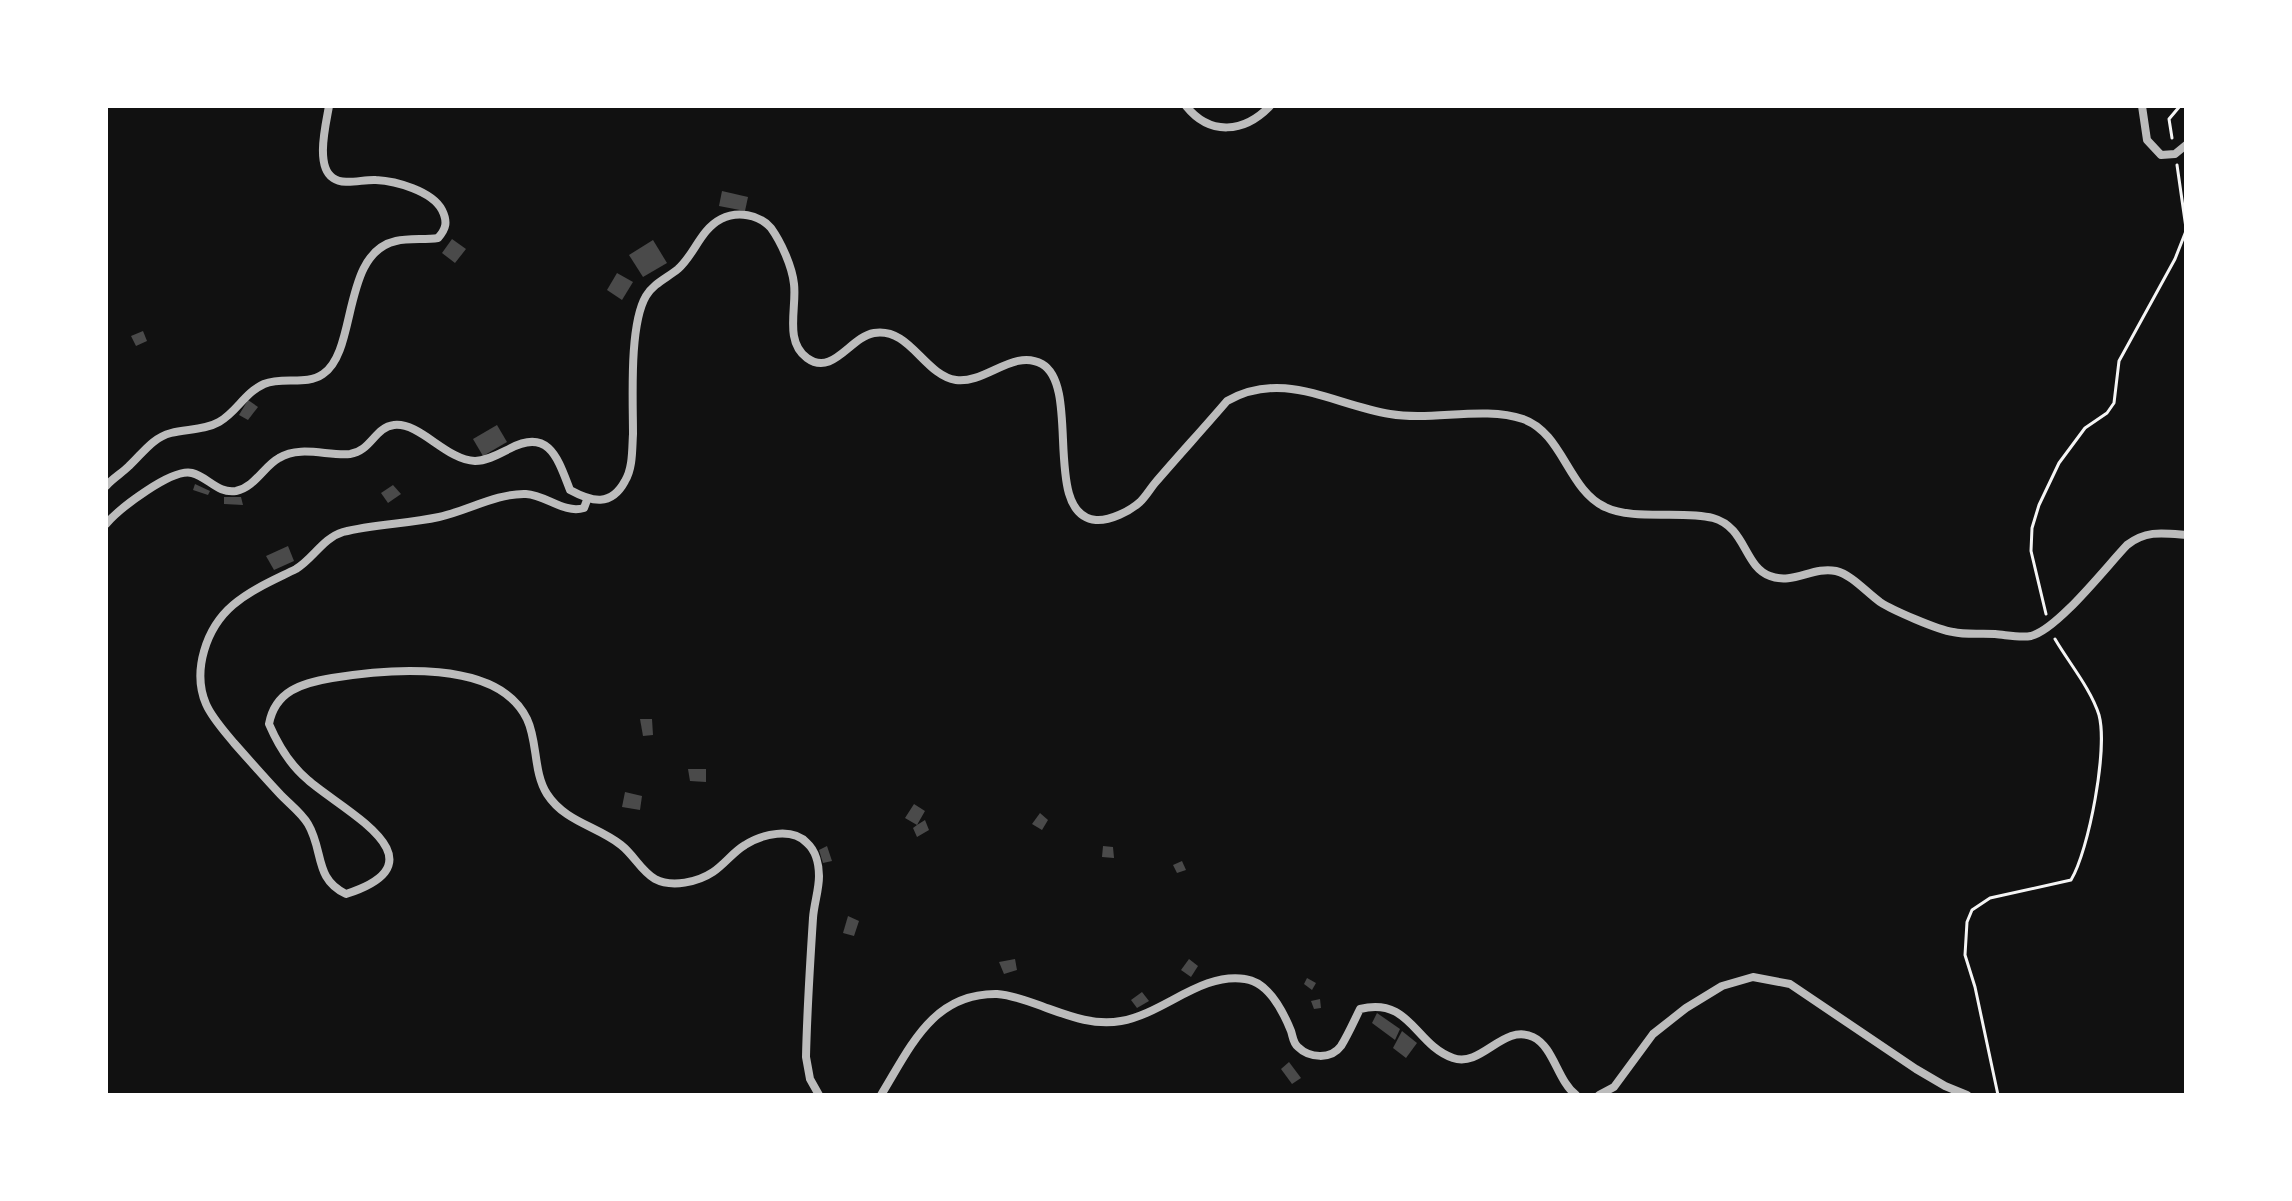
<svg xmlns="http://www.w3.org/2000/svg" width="2292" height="1201" font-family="Jost,sans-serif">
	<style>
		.building { fill: #4a4a4a }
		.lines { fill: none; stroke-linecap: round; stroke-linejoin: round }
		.path { stroke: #f5f5f5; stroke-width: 3 }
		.minor { stroke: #bcbcbc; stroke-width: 8 }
	</style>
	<rect width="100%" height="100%" fill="#111"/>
	<g class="building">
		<path d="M 722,191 L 748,197 L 745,211 L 719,206 Z"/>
		<path d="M 452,239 L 466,249 L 455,263 L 442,253 Z"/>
		<path d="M 653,240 L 667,263 L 643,277 L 629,255 Z"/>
		<path d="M 617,273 L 633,282 L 622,300 L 607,290 Z"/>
		<path d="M 143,331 L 147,341 L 136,346 L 131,336 Z"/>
		<path d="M 248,400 L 258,407 L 248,420 L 239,415 Z"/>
		<path d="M 497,425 L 507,442 L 483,456 L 473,439 Z"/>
		<path d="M 195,484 L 210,491 L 208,495 L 193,490 Z"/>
		<path d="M 393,485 L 401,494 L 388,503 L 381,493 Z"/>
		<path d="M 224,497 L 241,497 L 243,505 L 224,504 Z"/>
		<path d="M 288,546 L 294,561 L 274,570 L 266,556 Z"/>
		<path d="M 640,719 L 652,719 L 653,735 L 643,736 Z"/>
		<path d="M 688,769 L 706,769 L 706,782 L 690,781 Z"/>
		<path d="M 625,792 L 642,796 L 640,810 L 622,807 Z"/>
		<path d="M 914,804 L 925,811 L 917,825 L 925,820 L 929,830 L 917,837 L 913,828 L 917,825 L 905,818 Z"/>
		<path d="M 1040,813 L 1048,820 L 1042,830 L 1032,824 Z"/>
		<path d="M 827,846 L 832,861 L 823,863 L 819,850 Z"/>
		<path d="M 1103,846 L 1113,847 L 1114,858 L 1102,857 Z"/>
		<path d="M 1182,861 L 1186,870 L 1177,873 L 1173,865 Z"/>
		<path d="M 848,916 L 859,921 L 854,936 L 843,933 Z"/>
		<path d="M 1015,959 L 1017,970 L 1004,974 L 999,962 Z"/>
		<path d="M 1189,959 L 1198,966 L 1191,977 L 1181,970 Z"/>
		<path d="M 1307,978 L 1316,983 L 1312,990 L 1304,984 Z"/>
		<path d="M 1142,992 L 1149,1001 L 1137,1008 L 1131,1000 Z"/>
		<path d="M 1320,999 L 1321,1008 L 1314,1009 L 1311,1001 Z"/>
		<path d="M 1377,1013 L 1400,1029 L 1395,1040 L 1372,1023 Z"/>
		<path d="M 1402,1031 L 1417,1043 L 1406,1058 L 1393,1048 Z"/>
		<path d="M 1289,1062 L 1301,1078 L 1292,1084 L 1281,1069 Z"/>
	</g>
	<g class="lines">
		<g class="path">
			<path d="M 2172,138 L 2169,119 L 2180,106"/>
			<path d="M 2177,165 L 2186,228"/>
			<path d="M 2046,614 L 2031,551 L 2032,528 L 2039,505 L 2059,463 L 2085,428 L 2107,413 L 2114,403 L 2119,361 L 2175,259 L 2186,231"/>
			<path d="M 1998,1095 L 1975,987 L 1965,955 L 1967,922 L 1972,910 L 1990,898 L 2071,880 C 2089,850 2108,749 2099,715 C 2091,689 2069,663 2055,639"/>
		</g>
		<g class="minor">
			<path d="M 1186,106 C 1210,136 1244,133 1270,106"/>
			<path d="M 2142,106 L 2147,140 L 2161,155 L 2175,154 L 2186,145"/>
			<path d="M 106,486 C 113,478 122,473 129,466 C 143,453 152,438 171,433 C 187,429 205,430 219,422 C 237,412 244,393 264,384 C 283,376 306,386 323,374 C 358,351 341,253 396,241 C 409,238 425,240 438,238 C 446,229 448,222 442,210 C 432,191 396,181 376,180 C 363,179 344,186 333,178 C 315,166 326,124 329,106"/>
			<path d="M 587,500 L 584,508 C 564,514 546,495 526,494 C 497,493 467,511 439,517 C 407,524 374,524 343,532 C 323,538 313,559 296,569 C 274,580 252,589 233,605 C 206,628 192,671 206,704 C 212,718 225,732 234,743 C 249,760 264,777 279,793 C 288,803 301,812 308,824 C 324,851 314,879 346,894 C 448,861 343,811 308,780 C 290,765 278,745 269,724 C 275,691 302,683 332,678 C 386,669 498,658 527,719 C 538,742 533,772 547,794 C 565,822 597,826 621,845 C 634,855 641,871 655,879 C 672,888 698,882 713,872 C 725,864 733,852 745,845 C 762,834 792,827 807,843 C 816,851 819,865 819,876 C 819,890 814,904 813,918 C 810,964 807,1011 806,1057 L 810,1079 L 819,1095"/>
			<path d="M 106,524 C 120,508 172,468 192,473 C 208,477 218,494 236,491 C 255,487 264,466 279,458 C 300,445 327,456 350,454 C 371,451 375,427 394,425 C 420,422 446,460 475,461 C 487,461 499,454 509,449 C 549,427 558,459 570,490 C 592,502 611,507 625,481 C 633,468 632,449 633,434 C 633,399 629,325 646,296 C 654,283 667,278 678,269 C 695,254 700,230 721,219 C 737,211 759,214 771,228 C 781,242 792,266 794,284 C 797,308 784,341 807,358 C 833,377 850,337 874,333 C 910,327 924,375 956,380 C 985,384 1014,348 1042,364 C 1082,387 1041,515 1096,520 C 1110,521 1130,511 1140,502 C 1146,496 1150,489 1155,483 C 1179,455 1203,429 1227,401 C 1284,369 1333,405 1390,414 C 1432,421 1484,406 1523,419 C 1563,433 1568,490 1605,507 C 1633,521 1682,510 1713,518 C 1746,527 1744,567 1770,576 C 1793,585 1813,566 1836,571 C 1852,575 1866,592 1880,602 C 1892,610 1938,630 1953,632 C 1966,635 1981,633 1995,634 C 2007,635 2020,638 2031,636 C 2058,629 2106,567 2127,545 C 2146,530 2163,533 2186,535"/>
			<path d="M 881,1095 C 910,1048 932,993 997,994 C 1013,995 1030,1002 1044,1007 C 1069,1016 1094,1026 1121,1021 C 1163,1014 1201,972 1245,979 C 1268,982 1283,1011 1291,1031 C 1293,1037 1293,1043 1298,1047 C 1309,1058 1331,1060 1341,1046 C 1348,1035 1354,1021 1360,1009 C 1411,997 1414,1044 1453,1058 C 1482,1068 1503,1023 1533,1037 C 1554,1047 1557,1080 1576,1095"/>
			<path d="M 1599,1095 L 1614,1087 L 1653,1034 L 1686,1008 L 1722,986 L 1753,977 L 1790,984 L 1916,1069 L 1945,1086 L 1967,1095"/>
		</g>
	</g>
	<rect width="2292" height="1201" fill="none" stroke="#ffffff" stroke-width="216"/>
</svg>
